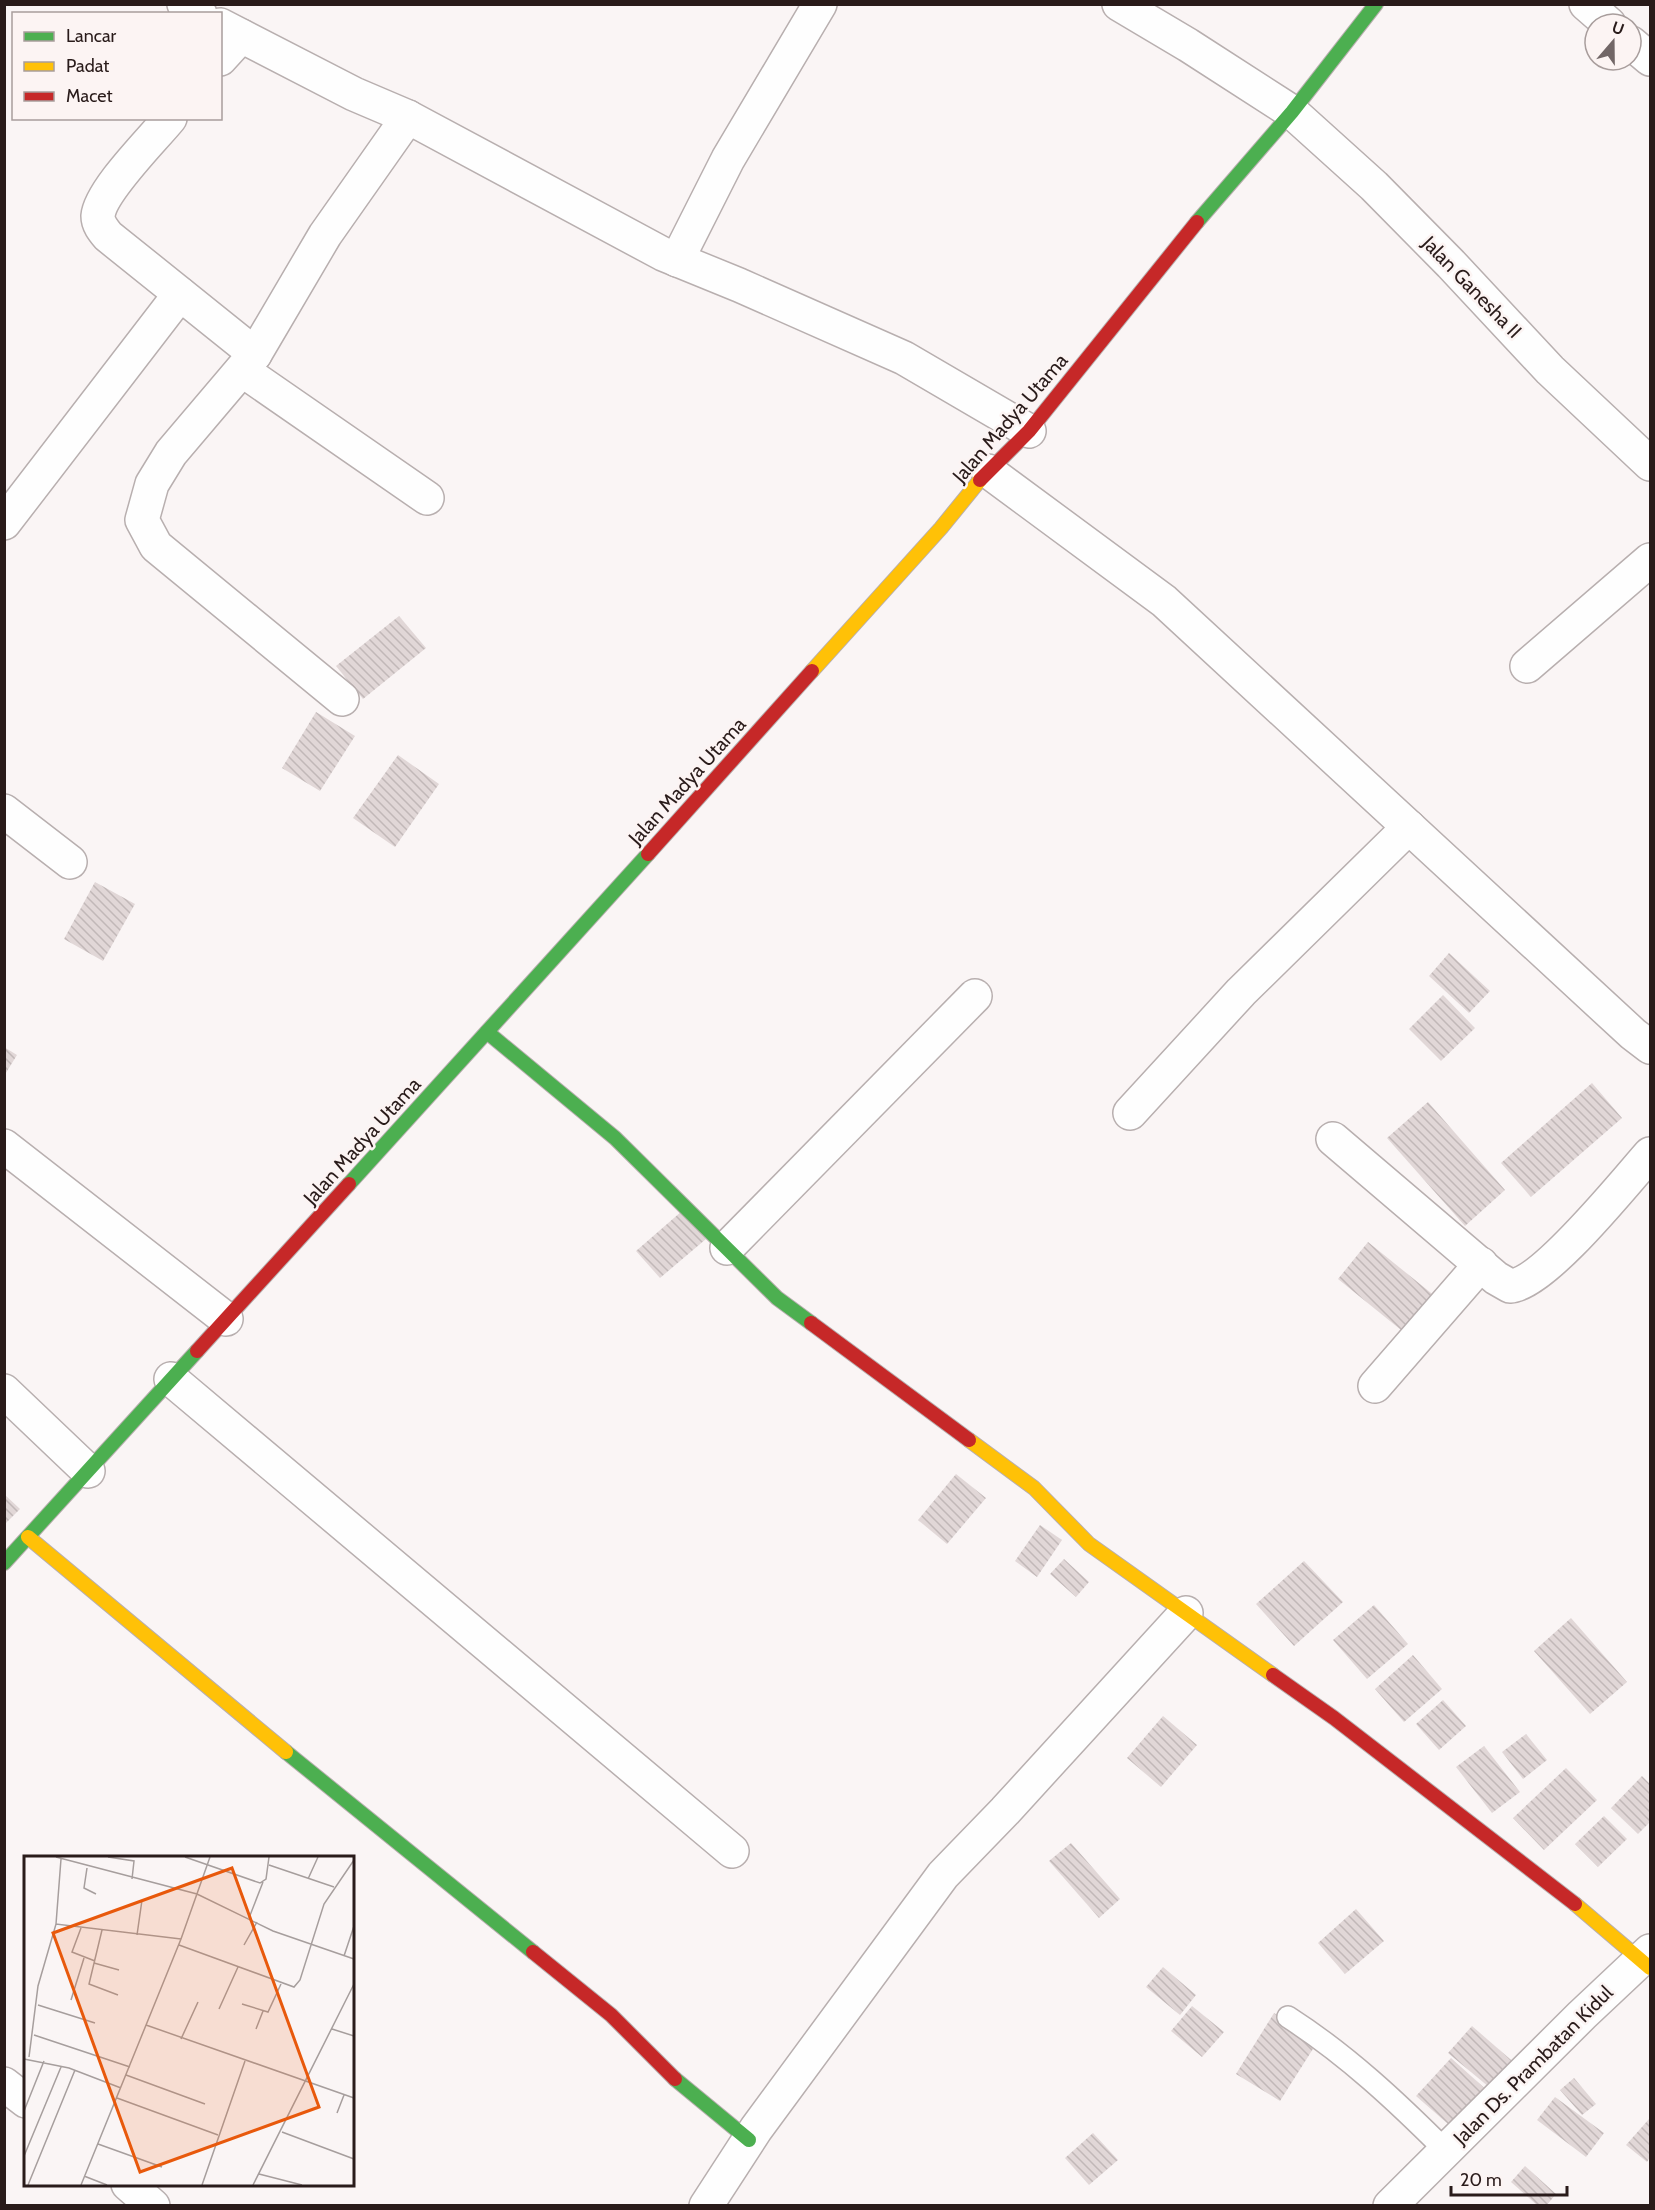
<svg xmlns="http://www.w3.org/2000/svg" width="1655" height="2210" font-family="Cabin,sans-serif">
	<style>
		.building { fill: url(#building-back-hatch) }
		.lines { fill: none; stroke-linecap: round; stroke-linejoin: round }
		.lane-casing { stroke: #b8afaf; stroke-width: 24 }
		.street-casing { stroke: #b8afaf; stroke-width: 36 }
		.fast-casing { stroke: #b8afaf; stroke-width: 16 }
		.slow-casing { stroke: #b8afaf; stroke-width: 16 }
		.jam-casing { stroke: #b8afaf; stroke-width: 16 }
		.lane { stroke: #fefefe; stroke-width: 21 }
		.street { stroke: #fefefe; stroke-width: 33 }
		.fast { stroke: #4caf50; stroke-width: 14 }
		.slow { stroke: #ffc107; stroke-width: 14 }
		.jam { stroke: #c62828; stroke-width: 14 }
		.labels { text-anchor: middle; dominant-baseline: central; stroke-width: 5; stroke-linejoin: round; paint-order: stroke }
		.street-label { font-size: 20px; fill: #291b1a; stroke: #fcf4f3 }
		.inset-road { fill: none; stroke: #a69e9d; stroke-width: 1.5 }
		.view { fill: #e8590c; fill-opacity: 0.15; stroke: #e8590c; stroke-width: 3 }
		.inset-edge { fill: none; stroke: #291b1a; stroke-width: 3 }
	</style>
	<defs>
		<pattern id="building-back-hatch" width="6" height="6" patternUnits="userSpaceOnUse" patternTransform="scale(1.5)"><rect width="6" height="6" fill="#e1d7d7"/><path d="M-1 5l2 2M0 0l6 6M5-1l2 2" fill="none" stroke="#c1b8b8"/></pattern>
	</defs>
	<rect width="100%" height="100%" fill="#faf5f5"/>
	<g class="building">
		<path d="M 399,616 L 426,648 L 363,699 L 336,666 Z"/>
		<path d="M 316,712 L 355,736 L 320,791 L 282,768 Z"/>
		<path d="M 398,755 L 439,784 L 395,847 L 353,818 Z"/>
		<path d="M 95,882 L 135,904 L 103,961 L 64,939 Z"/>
		<path d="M 1449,953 L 1490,991 L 1469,1013 L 1429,976 Z"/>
		<path d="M 1443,995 L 1475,1028 L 1441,1061 L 1409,1029 Z"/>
		<path d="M 4,1047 L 17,1055 L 4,1076 Z"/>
		<path d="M 1592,1083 L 1622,1118 L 1531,1197 L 1501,1163 Z"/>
		<path d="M 1428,1102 L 1505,1190 L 1465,1226 L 1387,1138 Z"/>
		<path d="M 682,1211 L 706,1239 L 660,1278 L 636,1251 Z"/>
		<path d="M 1368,1242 L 1436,1297 L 1406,1334 L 1338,1279 Z"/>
		<path d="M 956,1474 L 986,1498 L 947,1544 L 918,1520 Z"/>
		<path d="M 4,1494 L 20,1509 L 4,1525 Z"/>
		<path d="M 1040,1525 L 1062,1540 L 1037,1577 L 1015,1561 Z"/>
		<path d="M 1064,1559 L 1089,1582 L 1076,1597 L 1050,1574 Z"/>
		<path d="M 1304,1561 L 1343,1602 L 1294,1646 L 1256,1604 Z"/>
		<path d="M 1374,1605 L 1408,1644 L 1367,1679 L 1333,1640 Z"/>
		<path d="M 1571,1618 L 1627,1682 L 1590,1714 L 1534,1651 Z"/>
		<path d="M 1413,1655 L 1442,1689 L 1404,1722 L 1375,1689 Z"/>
		<path d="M 1443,1700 L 1466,1726 L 1439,1750 L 1416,1724 Z"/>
		<path d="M 1163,1716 L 1197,1745 L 1161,1787 L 1127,1758 Z"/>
		<path d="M 1526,1734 L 1547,1760 L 1523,1779 L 1502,1752 Z"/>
		<path d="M 1484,1746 L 1520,1792 L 1492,1813 L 1456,1767 Z"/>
		<path d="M 1566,1768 L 1597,1800 L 1544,1850 L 1513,1818 Z"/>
		<path d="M 1642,1776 L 1650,1784 L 1650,1822 L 1638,1834 L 1611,1808 Z"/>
		<path d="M 1604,1816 L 1627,1839 L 1598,1867 L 1575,1844 Z"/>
		<path d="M 1071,1843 L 1120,1899 L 1099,1918 L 1049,1861 Z"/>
		<path d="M 1356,1909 L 1384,1941 L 1345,1974 L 1318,1943 Z"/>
		<path d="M 1163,1967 L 1196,1995 L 1180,2015 L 1146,1987 Z"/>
		<path d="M 1192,2006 L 1224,2032 L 1202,2057 L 1171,2031 Z"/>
		<path d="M 1274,2013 L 1318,2041 L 1280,2101 L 1236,2074 Z"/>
		<path d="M 1472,2026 L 1518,2066 L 1495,2092 L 1448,2053 Z"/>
		<path d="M 1451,2058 L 1490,2093 L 1456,2131 L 1416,2096 Z"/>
		<path d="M 1574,2078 L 1596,2104 L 1582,2115 L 1560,2090 Z"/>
		<path d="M 1555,2097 L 1604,2133 L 1586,2157 L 1537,2120 Z"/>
		<path d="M 1649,2119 L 1650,2120 L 1650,2157 L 1647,2162 L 1626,2145 Z"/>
		<path d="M 1093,2133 L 1118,2160 L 1089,2185 L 1065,2158 Z"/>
		<path d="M 1525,2166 L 1556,2194 L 1546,2206 L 1538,2206 L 1511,2182 Z"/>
	</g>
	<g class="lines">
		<g class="lane-casing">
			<path id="lane" d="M 1288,2017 C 1347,2055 1397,2102 1446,2151"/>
		</g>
		<g class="street-casing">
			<g id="street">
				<path d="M 184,4 L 200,14"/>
				<path d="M 1119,4 L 1188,45 L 1292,112 L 1374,186 L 1451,264 L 1550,370 L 1650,464"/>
				<path d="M 1586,4 L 1609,24"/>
				<path d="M 220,25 L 354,94 L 408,117 L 663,254 L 739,285 L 904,358 L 1029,431"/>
				<path d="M 1631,43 L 1650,59"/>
				<path d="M 220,59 L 241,36"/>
				<path d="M 170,118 C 153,139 100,191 98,216 C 98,224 103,230 108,236 L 255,354"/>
				<path d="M 677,260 L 728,159 L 820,4"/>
				<path d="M 242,370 L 427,498"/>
				<path d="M 988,471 L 1164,601 L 1633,1034 L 1650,1047"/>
				<path d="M 4,523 L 180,294"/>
				<path d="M 1527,666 L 1650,560"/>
				<path d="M 342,699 L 156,546 L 142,520 L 152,484 L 171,453 L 255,354 L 325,235 L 408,117"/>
				<path d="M 4,811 L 70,862"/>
				<path d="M 1130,1113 L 1241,992 L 1409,827"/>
				<path d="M 1333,1139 L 1496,1278 L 1510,1286 C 1544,1284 1625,1182 1650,1154"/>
				<path d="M 4,1146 L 226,1319"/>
				<path d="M 727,1248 L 975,996"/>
				<path d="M 171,1379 L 732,1851"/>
				<path d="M 1375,1386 L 1481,1264"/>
				<path d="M 4,1391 L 88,1471"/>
				<path d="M 4,2084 L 26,2101"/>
				<path d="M 128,2184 L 153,2206"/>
				<path d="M 706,2206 L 756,2129 L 943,1875 L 1005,1811 L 1186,1613"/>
				<path d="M 1390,2206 L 1582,2015 L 1650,1951"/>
			</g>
		</g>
		<g class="fast-casing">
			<g id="fast">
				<path d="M 1197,222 L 1292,112 L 1376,4"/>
				<path d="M 487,1032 L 615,1138 L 777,1298 L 811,1323"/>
				<path d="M 349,1184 L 648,854"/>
				<path d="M 4,1563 L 197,1351"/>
				<path d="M 286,1752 L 533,1952"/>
				<path d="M 675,2079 L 749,2140"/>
			</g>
		</g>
		<g class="slow-casing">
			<g id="slow">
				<path d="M 812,671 L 941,528 L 980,480"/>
				<path d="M 969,1440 L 1034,1488 L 1089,1544 L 1273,1675"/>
				<path d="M 28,1537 L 286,1752"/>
				<path d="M 1575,1904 L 1650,1968"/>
			</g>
		</g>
		<g class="jam-casing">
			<g id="jam">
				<path d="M 980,480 L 1029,431 L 1197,222"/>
				<path d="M 648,854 L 812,671"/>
				<path d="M 811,1323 L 969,1440"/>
				<path d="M 197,1351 L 349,1184"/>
				<path d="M 1273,1675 L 1334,1718 L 1575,1904"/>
				<path d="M 533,1952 L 611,2015 L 675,2079"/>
			</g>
		</g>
		<use href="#lane" class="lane"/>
		<use href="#street" class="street"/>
		<use href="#fast" class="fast"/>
		<use href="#slow" class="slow"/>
		<use href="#jam" class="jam"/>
	</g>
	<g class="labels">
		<g class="street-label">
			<text transform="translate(1472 287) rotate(46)">Jalan Ganesha II</text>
			<text transform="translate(1010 418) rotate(-49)">Jalan Madya Utama</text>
			<text transform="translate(687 781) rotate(-48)">Jalan Madya Utama</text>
			<text transform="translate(362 1141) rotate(-48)">Jalan Madya Utama</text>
			<text transform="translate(1533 2065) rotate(-45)">Jalan Ds. Prambatan Kidul</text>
		</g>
	</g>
	<g transform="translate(24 1856)">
		<rect width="330" height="330" fill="#faf5f5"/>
		<path class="inset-road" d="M 32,1 L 173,38 L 249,75 L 330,103M 84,1 L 110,5 L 108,23M 161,1 L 236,27 L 242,23 L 245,1M 245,9 L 310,31M 63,12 L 60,32 L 72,38M 284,23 L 294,1M 225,62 L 239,26M 32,68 L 37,3M 57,72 L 48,96 L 71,105M 78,74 L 65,128 L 94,139M 113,79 L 118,44M 155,89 L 270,131 L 276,124 L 300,48 L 330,4M 220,89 L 233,66M 320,100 L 330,70M 70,107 L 95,114M 47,144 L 60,102M 218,148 L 244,156 L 257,128M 14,149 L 71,167M 195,153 L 214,111M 122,169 L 330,242M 232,173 L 239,155M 308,173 L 330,180M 10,179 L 106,211M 157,183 L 174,146M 5,201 L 14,130 L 32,68 L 157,83M 0,203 L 45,212 L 97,232M 102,219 L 181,248M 93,242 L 194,279M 0,255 L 20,205M 313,257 L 320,239M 258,276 L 330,303M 74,288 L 138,311M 0,300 L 37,211M 235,318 L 278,329M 60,320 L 83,329M 4,329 L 51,214M 57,329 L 157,83 L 186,1M 178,329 L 221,205M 229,329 L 330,128"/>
		<path class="view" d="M 208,12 L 295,251 L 116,316 L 29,77 Z"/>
		<rect width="330" height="330" class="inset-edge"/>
	</g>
	<rect width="1655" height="2210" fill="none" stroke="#291b1a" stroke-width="12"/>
	<rect x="12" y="12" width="210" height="108" fill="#fcf4f3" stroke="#a89d9c" stroke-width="1.5"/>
	<rect x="24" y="32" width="30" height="9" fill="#4caf50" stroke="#a89d9c" stroke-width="1.5"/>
	<text x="66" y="42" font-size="18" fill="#291b1a">Lancar</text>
	<rect x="24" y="62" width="30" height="9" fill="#ffc107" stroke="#a89d9c" stroke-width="1.5"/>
	<text x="66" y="72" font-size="18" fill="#291b1a">Padat</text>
	<rect x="24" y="92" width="30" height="9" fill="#c62828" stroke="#a89d9c" stroke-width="1.5"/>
	<text x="66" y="102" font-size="18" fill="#291b1a">Macet</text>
	<g transform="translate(1613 42) rotate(20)"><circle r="28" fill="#fcf4f3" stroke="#a89d9c" stroke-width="1.5"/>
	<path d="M0-4.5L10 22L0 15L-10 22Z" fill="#726767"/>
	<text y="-9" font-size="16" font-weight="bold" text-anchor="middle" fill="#291b1a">U</text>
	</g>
	<path d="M1451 2186v9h116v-9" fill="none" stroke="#291b1a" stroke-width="3"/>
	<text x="1460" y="2186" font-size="18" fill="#291b1a" stroke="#fcf4f3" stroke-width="4.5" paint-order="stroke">20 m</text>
</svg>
